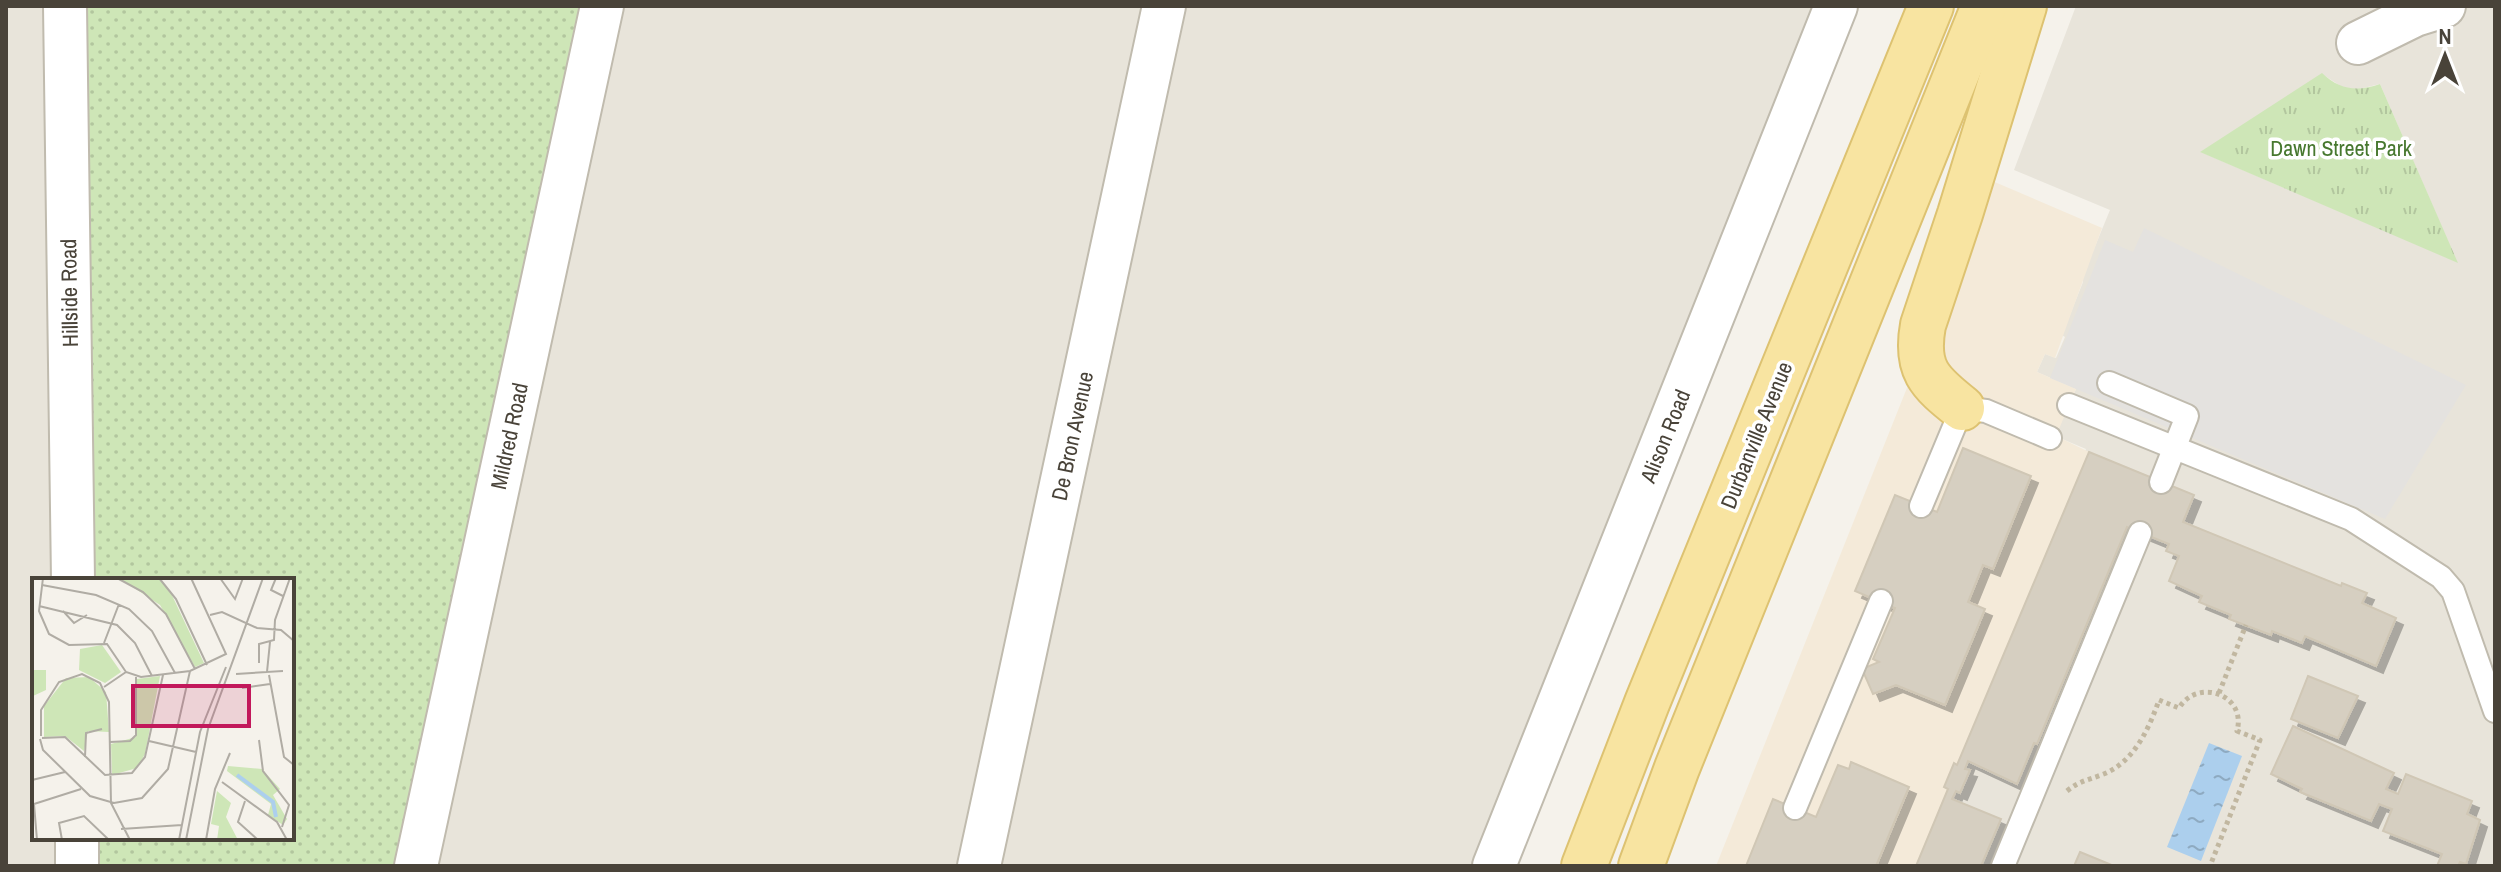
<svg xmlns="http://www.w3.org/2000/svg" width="2501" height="872" font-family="'Archivo Narrow',sans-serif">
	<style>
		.residential { fill: #e8e4da; fill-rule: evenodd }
		.commercial { fill: #f4ead9 }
		.grass { fill: url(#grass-dots) }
		.park { fill: url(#park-tufts) }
		.parking { fill: #e4e2df }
		.water { fill: url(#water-ripples) }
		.building { fill: #d6cfc1; stroke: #d0c7b5; stroke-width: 2; filter: url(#shadow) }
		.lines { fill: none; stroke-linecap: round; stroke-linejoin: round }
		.service-casing { stroke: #c0bbae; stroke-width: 26 }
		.minor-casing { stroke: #c0bbae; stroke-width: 46 }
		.primary-casing { stroke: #ddc271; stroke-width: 48 }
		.path { stroke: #c1b7a0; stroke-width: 5; stroke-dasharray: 4 4; stroke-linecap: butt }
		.service { stroke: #fff; stroke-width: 22 }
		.minor { stroke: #fff; stroke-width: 42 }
		.primary { stroke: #f8e4a1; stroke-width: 44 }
		.labels { text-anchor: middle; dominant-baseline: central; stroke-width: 7; stroke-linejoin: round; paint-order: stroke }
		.park-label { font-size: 22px; fill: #47782f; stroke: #fff }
		.street-label { font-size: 22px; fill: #494339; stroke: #fff }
		.inset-river { fill: none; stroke: #accfed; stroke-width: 4 }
		.inset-road { fill: none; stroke: #b0aca4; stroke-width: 2 }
		.view { fill: #c2185b; fill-opacity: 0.15; stroke: #c2185b; stroke-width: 4 }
		.inset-edge { fill: none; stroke: #494339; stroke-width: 4 }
	</style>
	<defs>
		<pattern id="grass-dots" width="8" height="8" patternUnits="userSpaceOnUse" patternTransform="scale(2)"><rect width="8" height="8" fill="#cee6b7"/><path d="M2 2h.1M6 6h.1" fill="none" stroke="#b2c69e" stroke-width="1.8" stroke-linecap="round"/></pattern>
		<pattern id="park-tufts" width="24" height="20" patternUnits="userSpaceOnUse" patternTransform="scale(2)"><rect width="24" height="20" fill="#cee6b7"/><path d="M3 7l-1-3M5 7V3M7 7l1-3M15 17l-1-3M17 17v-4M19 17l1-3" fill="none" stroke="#b2c69e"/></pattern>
		<pattern id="water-ripples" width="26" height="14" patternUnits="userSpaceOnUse" patternTransform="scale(2)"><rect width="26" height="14" fill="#accfed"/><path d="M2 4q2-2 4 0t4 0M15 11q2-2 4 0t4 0" fill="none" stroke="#8eaac1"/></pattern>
		<filter id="shadow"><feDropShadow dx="7" dy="7" stdDeviation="0" flood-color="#0004"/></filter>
	</defs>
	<rect width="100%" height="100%" fill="#f5f2eb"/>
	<g class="residential">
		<path d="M 6,6 L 63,6 L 71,580 L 34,580 L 34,838 L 74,838 L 75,866 L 6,866 Z"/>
		<path d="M 603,6 L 1832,6 L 1490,866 L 418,866 Z"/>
		<path d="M 2076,6 L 2495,6 L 2495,866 L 1916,866 L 1948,789 L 1954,763 L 1958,764 L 2071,493 L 2086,449 L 2055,436 L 2076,389 L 2037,372 L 2045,354 L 2056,358 L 2065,337 L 2062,335 L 2083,282 L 2082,278 L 2110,210 L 2014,170 ZM 2322,74 L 2342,87 L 2355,90 L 2380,84 L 2457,262 L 2201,152 Z"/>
	</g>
	<path class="commercial" d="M 1990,180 L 2102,228 L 2055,358 L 2045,354 L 2037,372 L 2076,389 L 2056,436 L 2089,452 L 1957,765 L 1954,764 L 1948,789 L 1916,866 L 1716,866 Z"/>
	<path class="grass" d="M 83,6 L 583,6 L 397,866 L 93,866 L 93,838 L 292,838 L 292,580 L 90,580 Z"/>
	<path class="park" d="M 2322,73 C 2340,90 2357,92 2380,84 L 2458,263 L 2200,152 Z"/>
	<path class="parking" d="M 2144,228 L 2466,385 L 2385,519 L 2050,378 L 2105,240 L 2133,252 Z"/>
	<path class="water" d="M 2209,743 L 2242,756 L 2201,861 L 2167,847 Z"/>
	<g class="building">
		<path d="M 1963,448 L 2031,476 L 1993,569 L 1983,565 L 1968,602 L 1985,609 L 1945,705 L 1896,685 L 1873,694 L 1862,669 L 1879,662 L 1873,659 L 1895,608 L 1855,591 L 1895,495 L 1937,512 Z"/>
		<path d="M 2089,452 L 2194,495 L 2183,522 L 2341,586 L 2342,583 L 2367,593 L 2362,603 L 2396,618 L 2376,666 L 2305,636 L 2302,643 L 2272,631 L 2271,635 L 2229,619 L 2231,615 L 2199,602 L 2202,596 L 2169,581 L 2179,556 L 2166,551 L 2169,544 L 2127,527 L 2037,744 L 2034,743 L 2017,784 L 1968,761 L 1965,769 L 1970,770 L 1960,793 L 1956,791 L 1952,799 L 2001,819 L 1981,866 L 1916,866 L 1948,789 L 1944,787 L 1954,763 L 1957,765 Z"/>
		<path d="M 2308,676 L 2358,696 L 2338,738 L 2291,719 Z"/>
		<path d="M 2293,726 L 2394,773 L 2386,789 L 2398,794 L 2406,774 L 2472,801 L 2467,814 L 2480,820 L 2466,864 L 2460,862 L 2458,866 L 2437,866 L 2442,854 L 2383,831 L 2392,809 L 2379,804 L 2371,821 L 2300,792 L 2302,789 L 2271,774 Z"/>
		<path d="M 1851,762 L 1909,787 L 1876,866 L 1746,866 L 1773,799 L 1816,817 L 1838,765 L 1849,769 Z"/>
		<path d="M 2080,852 L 2114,866 L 2074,866 Z"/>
	</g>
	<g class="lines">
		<g class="service-casing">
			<g id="service">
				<path d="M 2109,383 L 2187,416 L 2161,482"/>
				<path d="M 2069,405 L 2351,519 L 2441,577 L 2453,591 L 2495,711"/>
				<path d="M 1921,506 L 1962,408 L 1986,411 L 2050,438"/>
				<path d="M 1795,808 L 1881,601"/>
				<path d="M 2003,866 L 2140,533"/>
			</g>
		</g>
		<g class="minor-casing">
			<g id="minor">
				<path d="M 65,6 L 73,580"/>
				<path d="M 2358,43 L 2415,15 L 2444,6"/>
				<path d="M 77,838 L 77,866"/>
				<path d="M 416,866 L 602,6"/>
				<path d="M 979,866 L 1164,6"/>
				<path d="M 1494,866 L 1836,6"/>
			</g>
		</g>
		<g class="primary-casing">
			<g id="primary">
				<path d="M 1962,408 C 1929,382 1915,369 1923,325 L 1960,214 L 2024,6"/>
				<path d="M 1584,866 L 1647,703 L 1931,6"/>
				<path d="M 1641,866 L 1677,768 L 1984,6"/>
			</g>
		</g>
		<g class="path">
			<path d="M 2219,693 L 2246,625"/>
			<path d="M 2067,791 C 2079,781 2088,780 2101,775 C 2133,764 2149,729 2159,700 L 2179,708 C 2198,677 2247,695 2237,731 L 2260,740 L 2210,866"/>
		</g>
		<use href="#service" class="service"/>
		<use href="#minor" class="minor"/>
		<use href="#primary" class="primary"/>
	</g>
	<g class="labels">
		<g class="park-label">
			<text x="2341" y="148">Dawn Street Park</text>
		</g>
		<g class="street-label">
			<text transform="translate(69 293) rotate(-91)">Hillside Road</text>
			<text transform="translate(1756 435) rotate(-68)">Durbanville Avenue</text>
			<text transform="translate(509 436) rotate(-78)">Mildred Road</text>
			<text transform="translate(1072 436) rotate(-78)">De Bron Avenue</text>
			<text transform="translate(1665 436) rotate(-68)">Alison Road</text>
		</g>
	</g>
	<g transform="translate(32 578)">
		<rect width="262" height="262" fill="#f5f2eb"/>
		<path d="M 128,98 L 113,176 L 105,190 L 80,197 L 79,166 L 104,159 L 105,101 Z" fill="#cee6b7"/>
		<path d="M 87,0 L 126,0 L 138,13 L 172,85 L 163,89 L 128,27 ZM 57,99 L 74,114 L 77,154 L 56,153 L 52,173 L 33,158 L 12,159 L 12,128 L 34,100 ZM 196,188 L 230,191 L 248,211 L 241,217 L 255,241 L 251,247 L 236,237 L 239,226 L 195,193 ZM 185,213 L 199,225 L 194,239 L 206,262 L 185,262 L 187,248 L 179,246 Z" fill="#cee6b7"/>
		<path d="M 70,67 L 89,94 L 73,105 L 47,92 L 48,71 ZM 0,92 L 14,92 L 14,112 L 1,118 Z" fill="#cee6b7"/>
		<path class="inset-river" d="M 205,197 L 241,224 L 244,239"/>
		<path class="inset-road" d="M 11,0 L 7,33 L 17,56 L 37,67 L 75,66 L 94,94 L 109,99 L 158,93 L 194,76 L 159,0M 85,0 L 111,14 L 134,36 L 163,91M 127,0 L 144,21 L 175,87M 188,0 L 203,21 L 211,0M 244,0 L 239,12 L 251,18M 10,7 L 64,17 L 97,31 L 120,53 L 143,95M 7,28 L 85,47 L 103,65 L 120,98M 31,33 L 42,45 L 55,37M 178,37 L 190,34 L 225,50 L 249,52 L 262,63M 238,64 L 235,94 L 251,93M 72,65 L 87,26M 227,85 L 227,66 L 242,62 L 243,42 L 258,0M 204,96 L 235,94M 237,97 L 252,179 L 262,187M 72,109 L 94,94M 210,110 L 238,106M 9,158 L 9,132 L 27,104 L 50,96 L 68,105 L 77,124 L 79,225 L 98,262M 10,160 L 33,159 L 73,197 L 100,195 L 113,179 L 131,97M 8,161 L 11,172 L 58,218 L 82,225 L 110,220 L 136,191 L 158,93M 227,162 L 231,193 L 257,227 L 250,249M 117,163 L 164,174M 78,164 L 98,163 L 104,157 L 104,99M 53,179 L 54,155 L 70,151M 0,202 L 33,194M 190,204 L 245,244 L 255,262M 213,223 L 206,244 L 226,262M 89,251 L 150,247M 5,262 L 2,226 L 49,211M 30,262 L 27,245 L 52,238 L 77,262M 147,262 L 168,154 L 194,89M 154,262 L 176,151 L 231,0M 174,262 L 183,211 L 198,175"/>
		<path class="view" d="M 101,108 L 217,108 L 217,148 L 101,148 Z"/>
		<rect width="262" height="262" class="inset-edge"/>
	</g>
	<rect width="2501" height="872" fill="none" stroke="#494339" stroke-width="16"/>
	<g transform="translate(2445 56)" stroke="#ffffff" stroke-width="6" paint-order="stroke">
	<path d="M0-6L14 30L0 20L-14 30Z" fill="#494339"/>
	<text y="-12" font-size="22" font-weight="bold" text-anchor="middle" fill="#494339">N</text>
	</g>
</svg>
